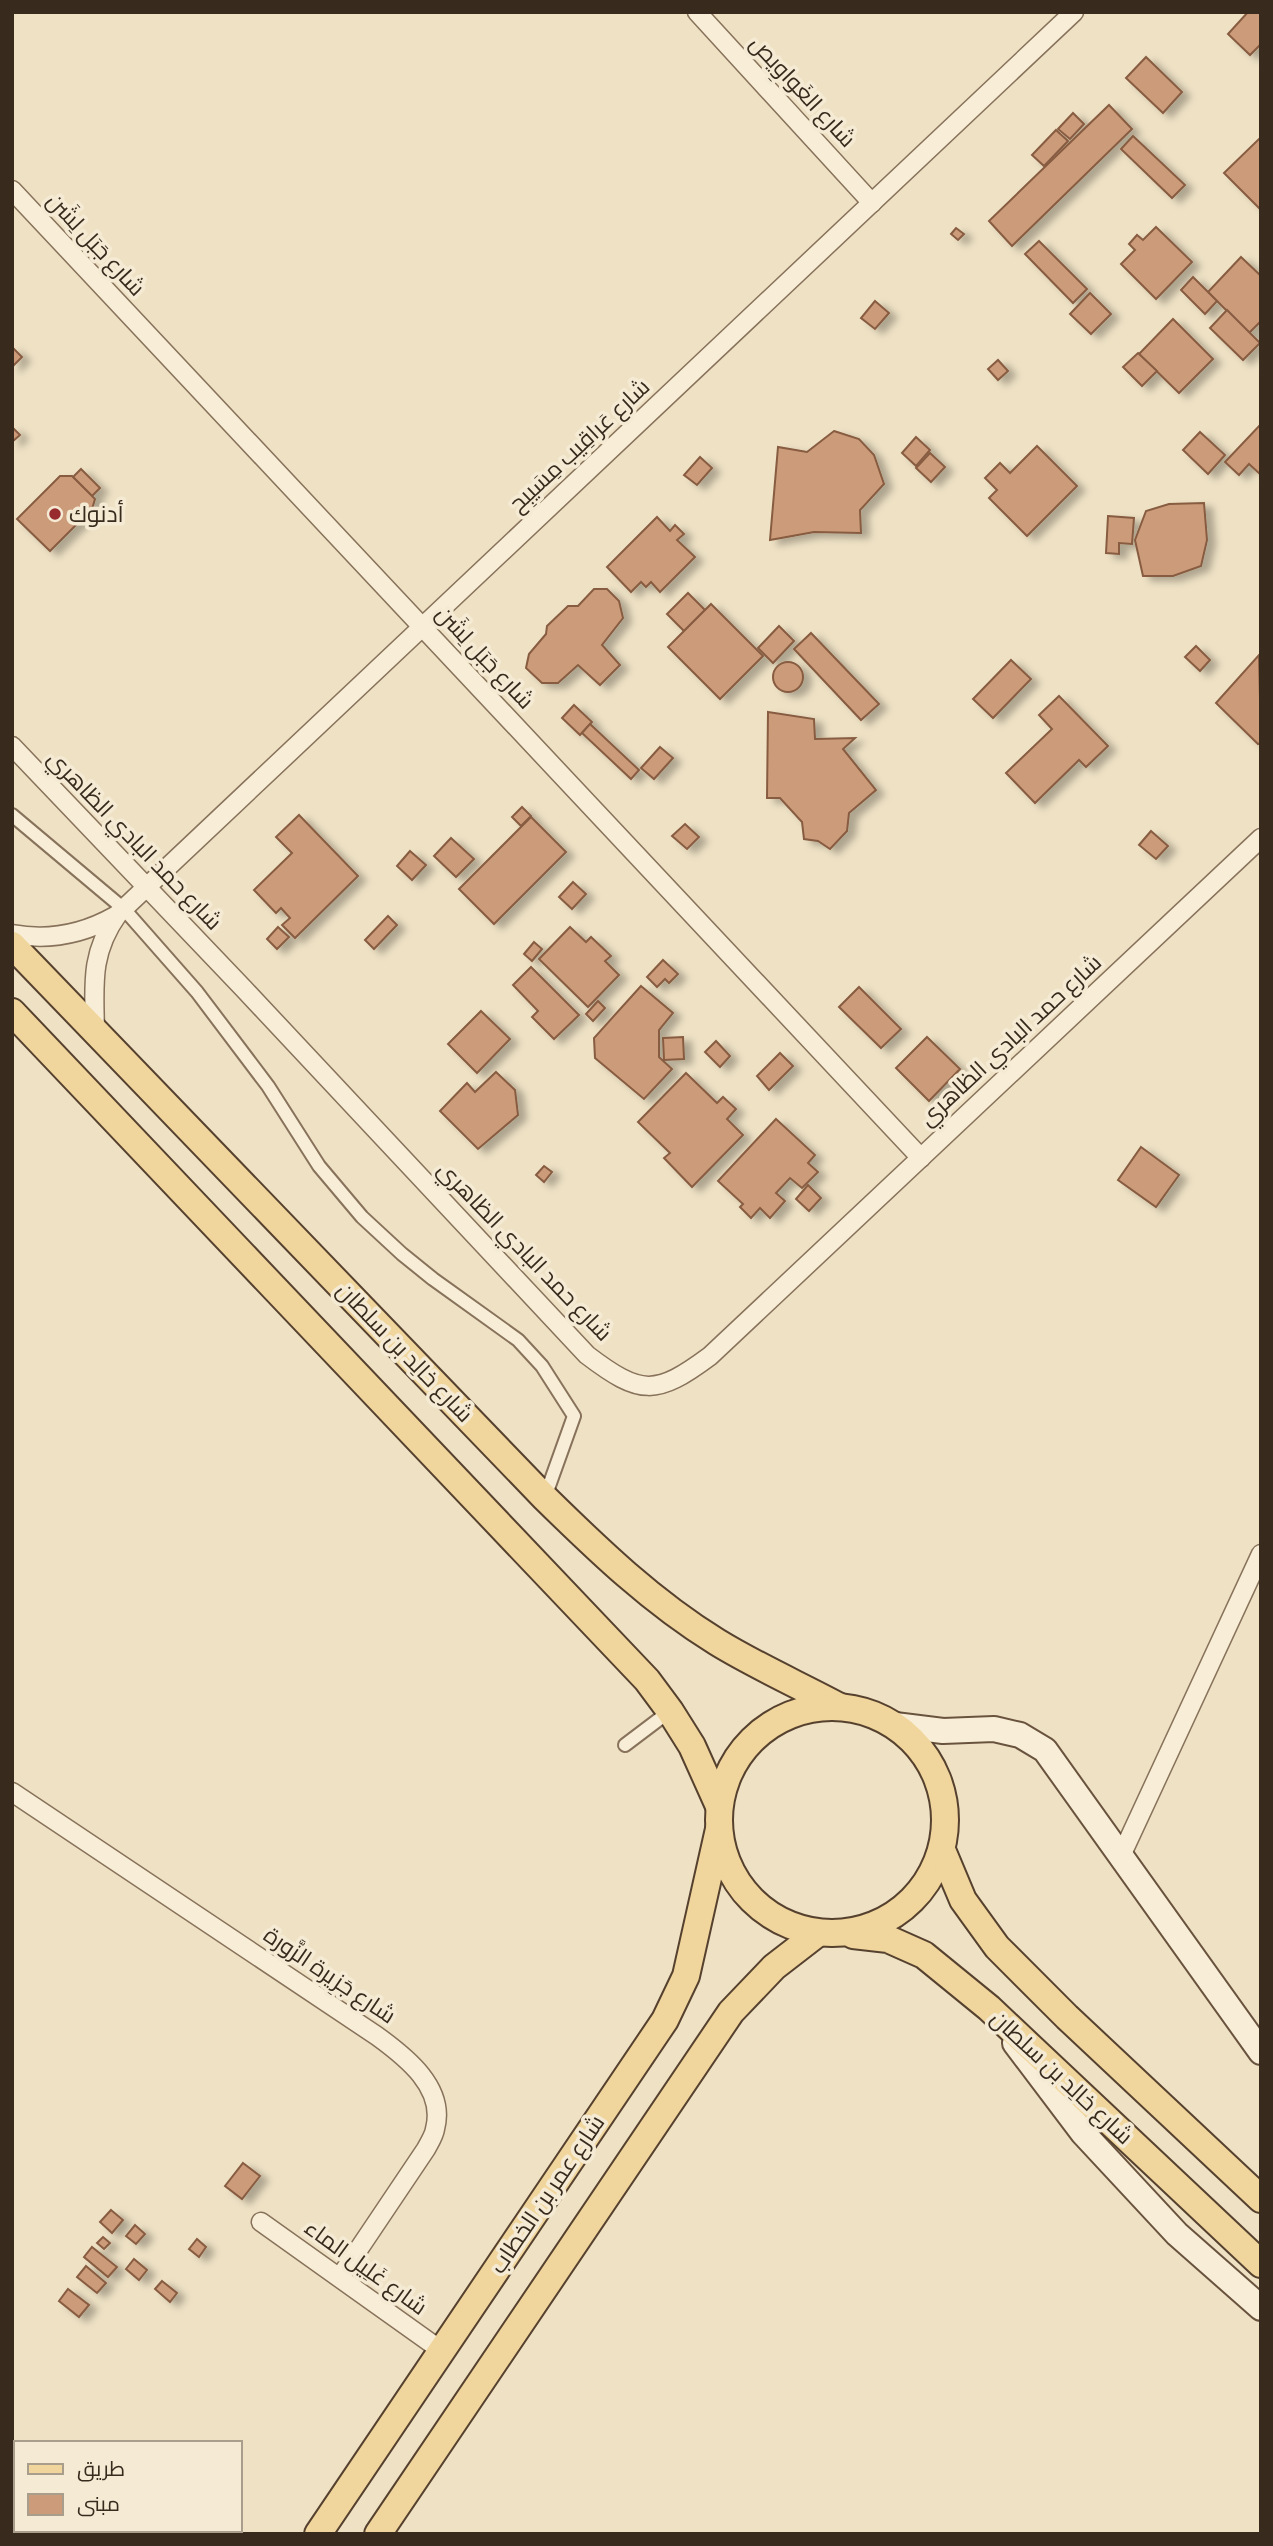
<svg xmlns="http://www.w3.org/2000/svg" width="1273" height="2546" font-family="Bitter,Cairo,serif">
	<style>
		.building { fill: #cc9b7a; stroke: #875c41; stroke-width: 2; filter: url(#shadow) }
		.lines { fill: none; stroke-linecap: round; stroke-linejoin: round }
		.pedestrian-casing { stroke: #88725b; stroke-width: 16 }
		.minor-casing { stroke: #88725b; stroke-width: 21 }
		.secondary-casing { stroke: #6a533e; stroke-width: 28 }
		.primary-casing { stroke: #56412f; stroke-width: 30 }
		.pedestrian { stroke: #f8eed7; stroke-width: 12 }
		.minor { stroke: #f8eed7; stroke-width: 18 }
		.secondary { stroke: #f8eed7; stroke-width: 24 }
		.primary { stroke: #f0d59c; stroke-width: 26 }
		.poi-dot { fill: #972b2e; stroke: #f5ebd4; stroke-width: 2.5 }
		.labels { text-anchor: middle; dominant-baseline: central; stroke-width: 7; stroke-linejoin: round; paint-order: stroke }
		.street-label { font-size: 23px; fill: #382b1e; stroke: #f5ebd4 }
		.poi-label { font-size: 23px; fill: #382b1e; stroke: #f5ebd4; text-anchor: start }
	</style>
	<defs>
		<filter id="shadow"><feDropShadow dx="8" dy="4.5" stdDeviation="3.5" flood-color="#0004"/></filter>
	</defs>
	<rect width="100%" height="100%" fill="#eee1c4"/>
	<g class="building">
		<path d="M 1248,12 L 1261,12 L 1261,44 L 1250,55 L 1228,34 Z"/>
		<path d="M 1146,57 L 1182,92 L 1163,113 L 1126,78 Z"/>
		<path d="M 1109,105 L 1132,129 L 1012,246 L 989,221 Z"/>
		<path d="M 1073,113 L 1084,124 L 1070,139 L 1058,129 Z"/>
		<path d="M 1056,130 L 1068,141 L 1044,166 L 1032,155 Z"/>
		<path d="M 1133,136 L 1185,185 L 1172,198 L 1121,149 Z"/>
		<path d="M 1261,137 L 1261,210 L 1224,173 Z"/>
		<path d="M 1156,227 L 1192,262 L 1156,299 L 1121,264 L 1135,250 L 1129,244 L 1137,235 L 1143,240 Z"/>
		<path d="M 956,228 L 964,234 L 958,240 L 951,234 Z"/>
		<path d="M 1039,241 L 1087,289 L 1073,303 L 1025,254 Z"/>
		<path d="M 1241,257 L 1261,276 L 1261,321 L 1249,333 L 1208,292 Z"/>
		<path d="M 1193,277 L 1217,301 L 1205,314 L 1181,290 Z"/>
		<path d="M 1090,293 L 1111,314 L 1091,334 L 1070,314 Z"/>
		<path d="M 875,301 L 889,313 L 875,329 L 861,318 Z"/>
		<path d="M 1227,310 L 1260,343 L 1243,360 L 1210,328 Z"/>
		<path d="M 1173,319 L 1213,359 L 1179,393 L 1139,354 Z"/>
		<path d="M 12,347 L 22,357 L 12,367 Z"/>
		<path d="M 1138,353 L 1157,371 L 1142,386 L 1123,367 Z"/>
		<path d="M 998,360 L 1008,371 L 998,380 L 988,369 Z"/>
		<path d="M 1261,424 L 1261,475 L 1249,464 L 1239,475 L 1225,462 Z"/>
		<path d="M 12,427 L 20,435 L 12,442 Z"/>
		<path d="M 834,431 L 859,439 L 874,455 L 884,484 L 860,510 L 861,533 L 814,532 L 770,540 L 778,447 L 807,452 Z"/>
		<path d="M 1200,432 L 1225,455 L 1208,474 L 1183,450 Z"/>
		<path d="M 916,437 L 930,450 L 916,466 L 902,453 Z"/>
		<path d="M 1037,446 L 1077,486 L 1027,536 L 989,498 L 997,490 L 985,478 L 1000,463 L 1010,473 Z"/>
		<path d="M 930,453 L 945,467 L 931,482 L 916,468 Z"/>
		<path d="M 700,457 L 712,468 L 697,485 L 684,475 Z"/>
		<path d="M 81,469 L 100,488 L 92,496 L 73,477 Z"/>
		<path d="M 60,476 L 72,476 L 95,499 L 92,509 L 50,551 L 17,519 Z"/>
		<path d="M 1204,503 L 1207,540 L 1201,566 L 1173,576 L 1143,576 L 1135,540 L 1146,511 L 1169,504 Z"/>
		<path d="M 1108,516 L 1134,518 L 1132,544 L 1119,543 L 1119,554 L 1106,553 Z"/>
		<path d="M 657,517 L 670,531 L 675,525 L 684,534 L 677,540 L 695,557 L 660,592 L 651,582 L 646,587 L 641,582 L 631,592 L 607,567 Z"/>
		<path d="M 594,589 L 607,589 L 619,601 L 623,618 L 602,645 L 620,665 L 600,685 L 578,665 L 558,683 L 542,683 L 526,668 L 529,654 L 546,634 L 547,626 L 568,606 L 578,606 Z"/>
		<path d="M 688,593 L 705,610 L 684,631 L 667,614 Z"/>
		<path d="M 711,604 L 763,656 L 720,699 L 668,647 Z"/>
		<path d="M 779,626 L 794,641 L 773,663 L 758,648 Z"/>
		<path d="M 811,633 L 879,704 L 861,720 L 794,649 Z"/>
		<path d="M 1196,646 L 1210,660 L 1200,671 L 1185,657 Z"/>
		<path d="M 1259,655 L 1261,743 L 1258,744 L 1216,703 Z"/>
		<path d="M 1011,660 L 1031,679 L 993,718 L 973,699 Z"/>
		<circle cx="788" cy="677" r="15"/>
		<path d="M 1059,696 L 1108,746 L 1086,767 L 1079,760 L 1035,803 L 1006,773 L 1052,729 L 1039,715 Z"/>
		<path d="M 574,705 L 592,722 L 580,735 L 562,718 Z"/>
		<path d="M 768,712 L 814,719 L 815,739 L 855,738 L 843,749 L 876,790 L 849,813 L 847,831 L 830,849 L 818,841 L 804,839 L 802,822 L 780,798 L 767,798 Z"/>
		<path d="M 590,724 L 639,770 L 631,779 L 582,733 Z"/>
		<path d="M 660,747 L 673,758 L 654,779 L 641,768 Z"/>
		<path d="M 522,807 L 531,816 L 521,826 L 512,817 Z"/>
		<path d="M 299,815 L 358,876 L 295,938 L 282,925 L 290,918 L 281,908 L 276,913 L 254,890 L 292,853 L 276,837 Z"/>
		<path d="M 531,817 L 566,852 L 494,924 L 459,889 Z"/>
		<path d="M 685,824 L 699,837 L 687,849 L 672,836 Z"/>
		<path d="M 1151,831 L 1168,846 L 1156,859 L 1139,845 Z"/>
		<path d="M 451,838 L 474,859 L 456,877 L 434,856 Z"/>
		<path d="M 410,851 L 426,865 L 412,880 L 397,866 Z"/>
		<path d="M 573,882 L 586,894 L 572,909 L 559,897 Z"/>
		<path d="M 388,916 L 397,925 L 374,949 L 365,940 Z"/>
		<path d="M 278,927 L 289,937 L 277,949 L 267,939 Z"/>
		<path d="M 570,927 L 586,942 L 591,937 L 611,956 L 605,961 L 619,975 L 588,1007 L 539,959 Z"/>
		<path d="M 534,942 L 542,949 L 532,961 L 524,954 Z"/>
		<path d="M 663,960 L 678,974 L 669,983 L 665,979 L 657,987 L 647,977 Z"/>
		<path d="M 531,967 L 579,1015 L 554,1039 L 532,1017 L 538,1011 L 513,985 Z"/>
		<path d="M 641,986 L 673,1013 L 659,1030 L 659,1057 L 672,1069 L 644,1099 L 595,1058 L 594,1038 Z"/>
		<path d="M 859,987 L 901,1029 L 881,1048 L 839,1007 Z"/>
		<path d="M 598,1001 L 605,1008 L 593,1021 L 586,1014 Z"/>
		<path d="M 481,1011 L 510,1039 L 477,1073 L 448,1044 Z"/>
		<path d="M 683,1037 L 684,1059 L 664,1060 L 663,1038 Z"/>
		<path d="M 927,1037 L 960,1069 L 929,1101 L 896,1068 Z"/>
		<path d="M 716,1041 L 730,1056 L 720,1067 L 705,1052 Z"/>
		<path d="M 780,1053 L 793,1066 L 769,1090 L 757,1076 Z"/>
		<path d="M 496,1072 L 515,1090 L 518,1115 L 478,1149 L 440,1111 L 467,1083 L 475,1092 Z"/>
		<path d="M 686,1073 L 717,1103 L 723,1097 L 736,1109 L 727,1119 L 743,1135 L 692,1187 L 664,1158 L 670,1153 L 638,1122 Z"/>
		<path d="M 776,1119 L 815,1155 L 808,1163 L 818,1172 L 802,1188 L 790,1178 L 776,1193 L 785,1201 L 770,1218 L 760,1208 L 751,1218 L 740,1207 L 743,1204 L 718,1181 Z"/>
		<path d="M 1141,1147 L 1179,1175 L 1156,1207 L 1118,1180 Z"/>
		<path d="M 544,1166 L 552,1172 L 544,1182 L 536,1175 Z"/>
		<path d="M 808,1185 L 821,1198 L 809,1211 L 796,1199 Z"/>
		<path d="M 243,2163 L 260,2176 L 242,2199 L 225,2186 Z"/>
		<path d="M 111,2210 L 123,2220 L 112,2233 L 100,2222 Z"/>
		<path d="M 135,2225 L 145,2234 L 136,2244 L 126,2236 Z"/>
		<path d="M 103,2237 L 110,2243 L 104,2249 L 97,2243 Z"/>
		<path d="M 197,2239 L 206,2247 L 199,2257 L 189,2249 Z"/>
		<path d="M 92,2247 L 117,2267 L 108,2277 L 84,2257 Z"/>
		<path d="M 134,2259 L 147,2270 L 139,2280 L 126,2269 Z"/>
		<path d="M 86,2266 L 106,2283 L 97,2293 L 77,2277 Z"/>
		<path d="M 162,2281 L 177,2293 L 170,2302 L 155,2289 Z"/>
		<path d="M 68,2289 L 89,2305 L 79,2317 L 59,2301 Z"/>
	</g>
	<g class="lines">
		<g class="pedestrian-casing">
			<g id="pedestrian">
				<path d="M 12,815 L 124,909 L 197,992 L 268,1086 L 319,1166 L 362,1217 L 402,1254 L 433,1279 L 518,1340 L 542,1366 L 574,1416 L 545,1497"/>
				<path d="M 625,1745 L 670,1711"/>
			</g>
		</g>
		<g class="minor-casing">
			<g id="minor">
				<path d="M 697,12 L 872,203"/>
				<path d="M 12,190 L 921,1158"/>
				<path d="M 12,746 L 244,989 L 587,1355 C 641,1396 656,1396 710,1356 L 1261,838"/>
				<path d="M 12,934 C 49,941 83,934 115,916"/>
				<path d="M 95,1031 C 94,985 90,953 118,914 L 1074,12"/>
				<path d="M 12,1792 L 377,2036 C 406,2057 446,2088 435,2129 C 434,2136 429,2143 426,2149 L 340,2277"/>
				<path d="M 1121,1856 L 1261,1554"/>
				<path d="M 261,2222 L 442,2351"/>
			</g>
		</g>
		<g class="secondary-casing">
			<g id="secondary">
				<path d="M 895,1725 L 943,1731 L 994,1729 L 1020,1735 L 1045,1750 L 1261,2052"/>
				<path d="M 1015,2043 L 1083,2133 L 1177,2234 L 1261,2308"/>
			</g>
		</g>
		<g class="primary-casing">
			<g id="primary">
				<path d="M 12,945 L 545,1498 C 598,1550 652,1602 717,1642 C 756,1666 799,1685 840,1707"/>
				<path d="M 12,1012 L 647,1680 L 670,1711 L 692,1746 L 719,1806"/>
				<circle cx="832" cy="1820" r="113"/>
				<path d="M 942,1850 L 963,1900 L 997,1947 L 1067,2017 L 1261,2199"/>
				<path d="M 853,1935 L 888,1939 L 924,1955 L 989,2008 L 1261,2264"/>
				<path d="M 318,2534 L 665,2020 L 686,1976 L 719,1829"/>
				<path d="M 378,2534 L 731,2012 L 774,1967 L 818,1933"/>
			</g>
		</g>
		<use href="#pedestrian" class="pedestrian"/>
		<use href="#minor" class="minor"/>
		<use href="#secondary" class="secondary"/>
		<use href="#primary" class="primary"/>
	</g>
	<circle class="poi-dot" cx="55" cy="514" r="7"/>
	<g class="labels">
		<g class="street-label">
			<text transform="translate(803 91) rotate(47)">شارع الغَواوِيص</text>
			<text transform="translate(96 244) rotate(47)">شارع جَبَل لِشَن</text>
			<text transform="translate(579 445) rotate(-43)">شارع عَراقِيب مِسَيبِح</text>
			<text transform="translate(485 657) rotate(47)">شارع جَبَل لِشَن</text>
			<text transform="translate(135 840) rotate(46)">شارع حمد البادي الظاهري</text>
			<text transform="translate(1010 1040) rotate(-43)">شارع حمد البادي الظاهري</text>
			<text transform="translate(525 1251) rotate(46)">شارع حمد البادي الظاهري</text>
			<text transform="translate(405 1352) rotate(46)">شارع خالِد بن سلطان</text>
			<text transform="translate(330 1975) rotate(34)">شارع جَزِيرة الزَّورة</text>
			<text transform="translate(1062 2077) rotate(43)">شارع خالِد بن سلطان</text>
			<text transform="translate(547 2194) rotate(-56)">شارع عمر بن الخطاب</text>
			<text transform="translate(366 2267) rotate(36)">شارع غَلِيل الماء</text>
		</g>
		<g class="poi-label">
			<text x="69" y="514">أدنوك</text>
		</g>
	</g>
	<rect width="1273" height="2546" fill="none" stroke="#382b1e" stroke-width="28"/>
	<rect x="14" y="2441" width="228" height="91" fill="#f5ebd4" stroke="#a99e8b" stroke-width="2"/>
	<rect x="28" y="2464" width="35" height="10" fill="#f0d59c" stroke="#a99e8b" stroke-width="2"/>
	<text x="77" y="2476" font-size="21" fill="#382b1e">طريق</text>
	<rect x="28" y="2494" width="35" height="21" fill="#cc9b7a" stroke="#a99e8b" stroke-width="2"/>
	<text x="77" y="2511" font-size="21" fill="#382b1e">مبنى</text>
</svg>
